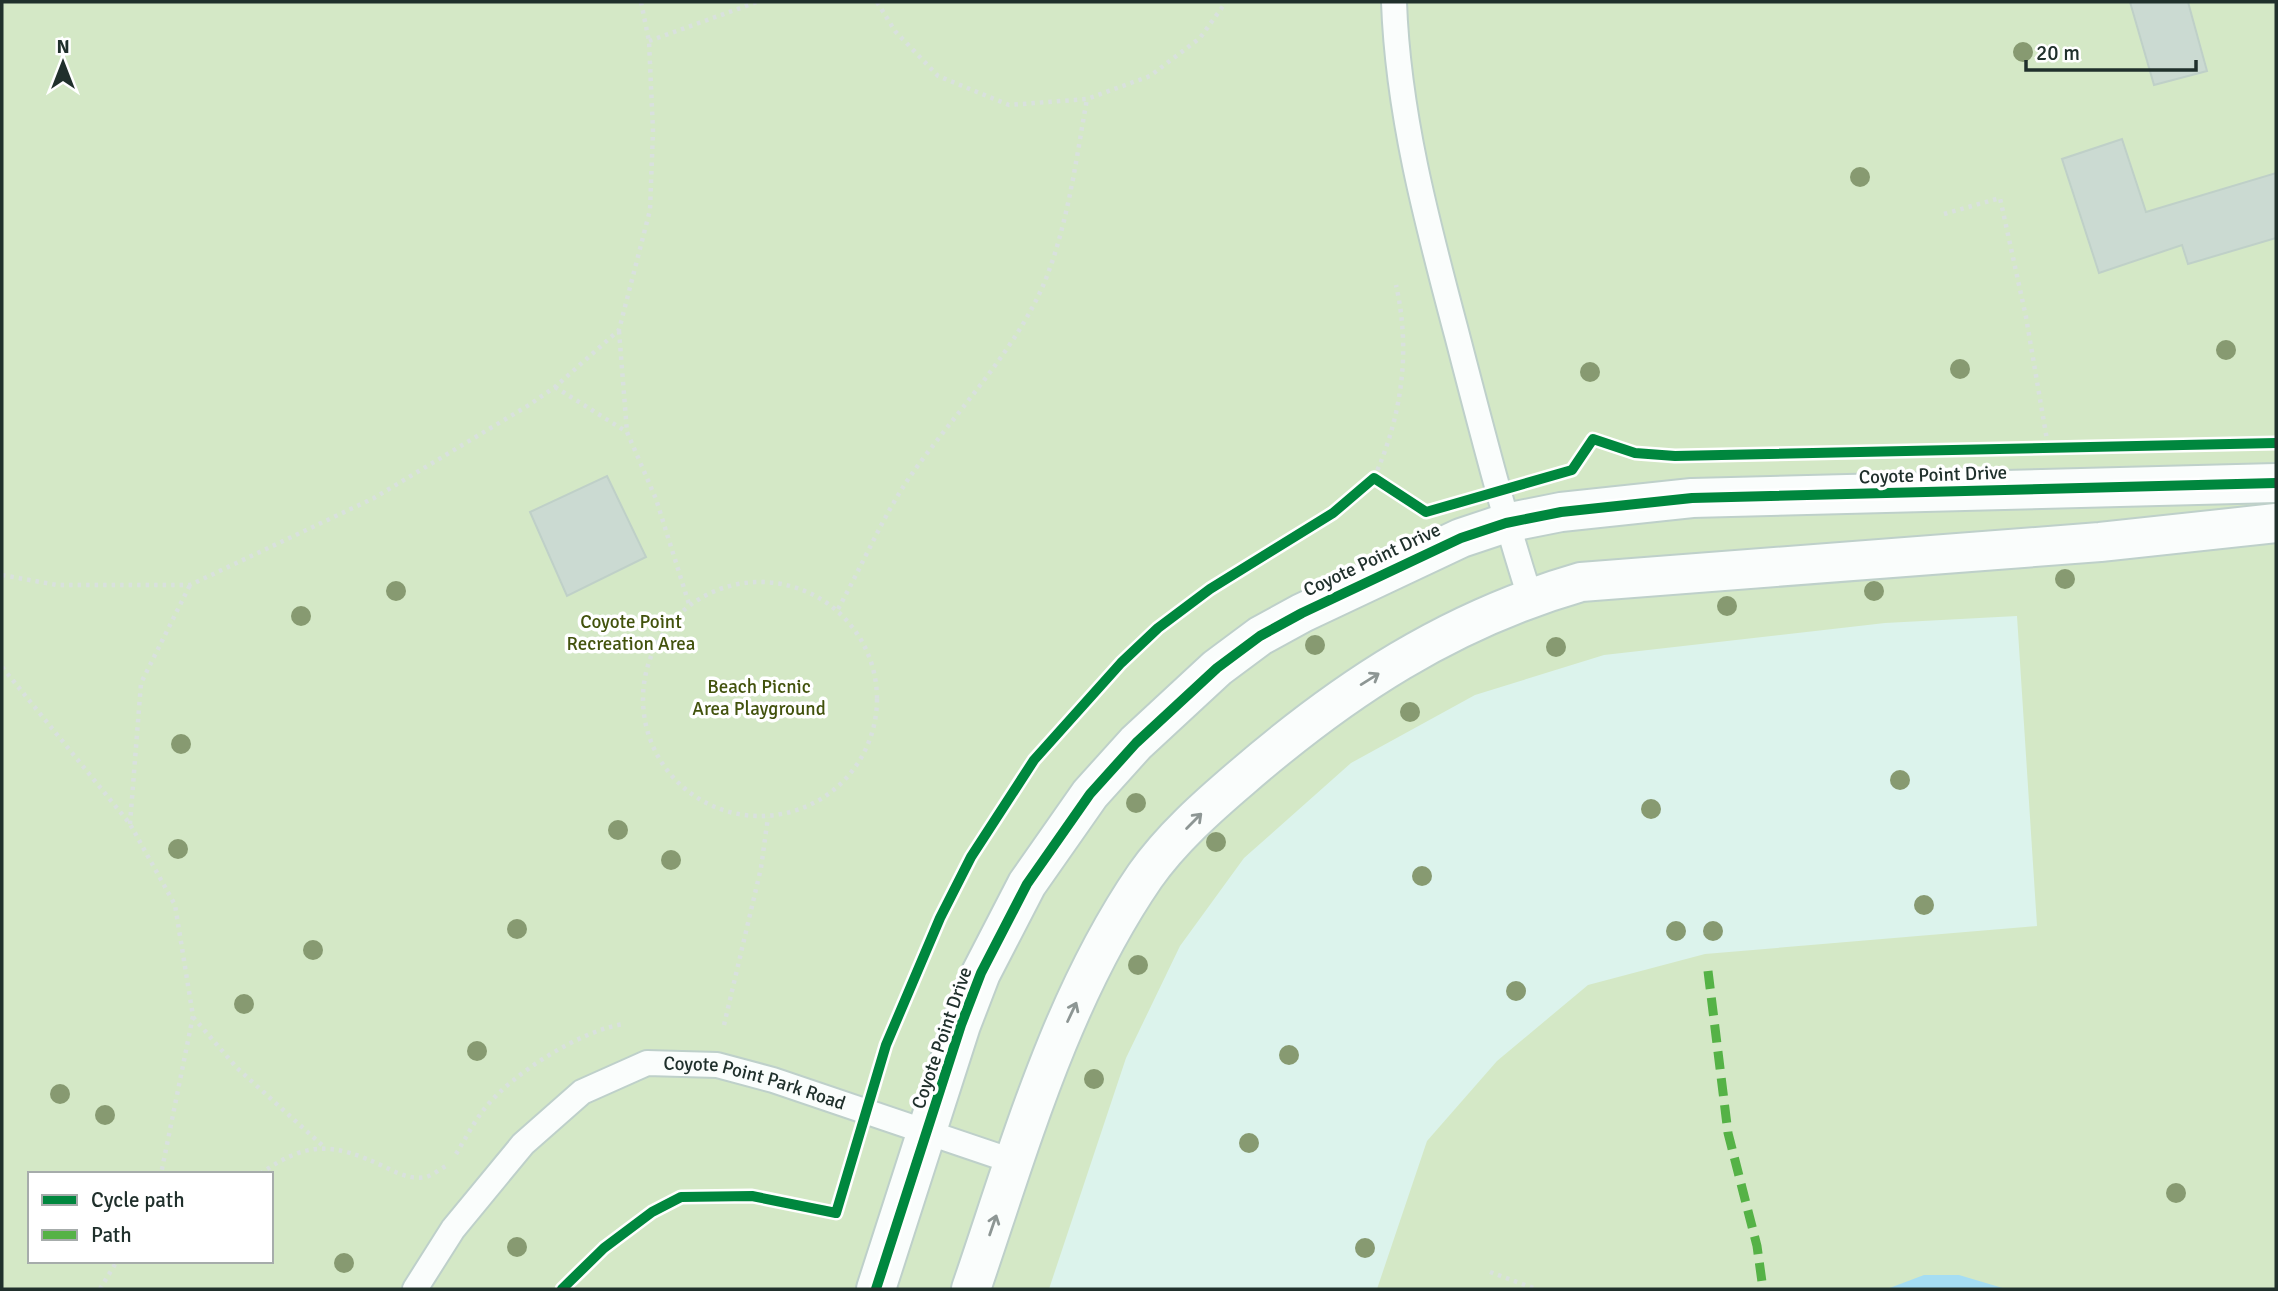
<svg xmlns="http://www.w3.org/2000/svg" width="2278" height="1291" font-family="Signika,sans-serif">
	<style>
		.green { fill: #d4e8c6; fill-rule: evenodd }
		.water { fill: #a5ddf3 }
		.building { fill: #cbdad2; stroke: #bfd0c8; stroke-width: 2 }
		.lines { fill: none; stroke-linecap: round; stroke-linejoin: round }
		.service-casing { stroke: #bed0ca; stroke-width: 28 }
		.minor-casing { stroke: #bed0ca; stroke-width: 42 }
		.path { stroke: #d9e1de; stroke-width: 4.5; stroke-dasharray: 3.5 5; stroke-linecap: butt }
		.service { stroke: #fafdfc; stroke-width: 24 }
		.minor { stroke: #fafdfc; stroke-width: 38 }
		.quiet { stroke: #55b246; stroke-width: 9; stroke-dasharray: 18 9; stroke-linecap: butt }
		.cycleway-casing { stroke: #fff; stroke-width: 15 }
		.cycleway { stroke: #00873e; stroke-width: 10 }
		.tree { fill: #879a71 }
		.oneway { stroke: #8d9694 }
		.labels { text-anchor: middle; dominant-baseline: central; stroke-width: 7; stroke-linejoin: round; paint-order: stroke }
		.street-label { font-size: 19px; fill: #20302c; stroke: #fff }
		.park-label { font-size: 19px; fill: #42520d; stroke: #fff }
	</style>
	<rect width="100%" height="100%" fill="#dcf3ec"/>
	<path class="green" d="M 2,2 L 2276,2 L 2276,1289 L 1377,1289 L 1427,1141 L 1497,1061 L 1588,985 L 1705,954 L 2037,926 L 2017,616 L 1885,623 L 1604,655 L 1475,695 L 1351,763 L 1244,858 L 1180,946 L 1126,1058 L 1049,1289 L 2,1289 ZM 30,1174 L 271,1174 L 271,1261 L 30,1261 Z"/>
	<path class="water" d="M 1924,1275 L 1959,1275 L 2006,1289 L 1887,1289 Z"/>
	<g class="building">
		<path d="M 2130,2 L 2188,2 L 2207,71 L 2154,85 Z"/>
		<path d="M 2122,139 L 2146,212 L 2276,173 L 2276,238 L 2188,264 L 2182,245 L 2099,273 L 2062,159 Z"/>
		<path d="M 607,476 L 646,557 L 567,596 L 530,512 Z"/>
	</g>
	<g class="lines">
		<g class="service-casing">
			<g id="service">
				<path d="M 1394,2 C 1398,116 1428,226 1457,335 C 1480,423 1502,510 1530,597"/>
				<path id="s1" d="M 415,1289 L 453,1229 L 523,1144 L 582,1092 L 647,1063 L 717,1065 L 773,1080 L 1015,1162"/>
			</g>
		</g>
		<g class="minor-casing">
			<g id="minor">
				<path d="M 876,1289 L 961,1025 L 981,973 L 1027,884 L 1090,794 L 1136,743 L 1217,668 L 1260,636 L 1302,613 L 1461,538 L 1506,523 L 1561,512 L 1692,498 L 2276,483"/>
				<path d="M 971,1289 C 1019,1149 1060,1000 1145,876 C 1171,839 1207,807 1241,778 C 1344,689 1449,620 1581,582 L 2100,542 L 2276,523"/>
			</g>
		</g>
		<g class="path">
			<path d="M 877,2 L 895,31 L 938,76 L 1009,105 L 1087,99 L 1150,76 L 1200,38 L 1226,2"/>
			<path d="M 649,41 L 757,2"/>
			<path d="M 1944,214 L 2000,198 L 2026,317 L 2047,440"/>
			<path d="M 619,331 L 627,432"/>
			<path d="M 555,387 L 627,432 L 656,499 L 689,604"/>
			<path d="M 1374,478 C 1402,416 1411,351 1396,285"/>
			<path d="M 2,575 L 57,585 L 190,585 L 374,498 L 529,405 L 555,387 L 619,330 L 650,210 L 653,131 L 649,41 L 641,2"/>
			<circle cx="760" cy="699" r="117"/>
			<path d="M 838,609 C 862,566 882,518 909,478 C 953,415 1016,351 1045,281 C 1068,224 1076,160 1087,99"/>
			<path d="M 2,667 L 130,824 L 175,905 L 193,1016 L 161,1174"/>
			<path d="M 130,824 L 141,683 L 190,585"/>
			<path d="M 193,1017 L 237,1068 L 323,1146"/>
			<path d="M 724,1025 L 761,868 L 768,817"/>
			<path d="M 456,1154 C 466,1138 474,1121 486,1107 C 512,1074 581,1030 624,1024"/>
			<path d="M 260,1174 C 307,1141 332,1142 385,1167 C 397,1173 411,1180 426,1177 C 433,1175 442,1168 449,1164"/>
			<path d="M 1490,1272 L 1536,1289"/>
			<path d="M 100,1289 L 117,1261"/>
		</g>
		<use href="#service" class="service"/>
		<use href="#minor" class="minor"/>
		<path class="quiet" d="M 1708,971 L 1728,1133 L 1757,1246 L 1763,1289"/>
		<g class="cycleway-casing">
			<g id="cycleway">
				<path d="M 562,1289 L 604,1248 L 652,1212 L 681,1197 L 752,1196 L 836,1213 L 886,1045 L 940,918 L 971,857 L 1034,760 L 1121,663 L 1158,628 L 1210,589 L 1333,513 L 1374,478 L 1426,512 L 1572,470 L 1593,439 L 1635,453 L 1675,456 L 2276,443"/>
				<path d="M 876,1289 L 961,1025 L 981,973 L 1027,884 L 1090,794 L 1136,743 L 1217,668 L 1260,636 L 1302,613 L 1461,538 L 1506,523 L 1561,512 L 1692,498 L 2276,483"/>
			</g>
		</g>
		<use href="#cycleway" class="cycleway"/>
	</g>
	<g class="tree">
		<circle cx="2023" cy="52" r="10"/>
		<circle cx="1860" cy="177" r="10"/>
		<circle cx="2226" cy="350" r="10"/>
		<circle cx="1960" cy="369" r="10"/>
		<circle cx="1590" cy="372" r="10"/>
		<circle cx="2065" cy="579" r="10"/>
		<circle cx="396" cy="591" r="10"/>
		<circle cx="1874" cy="591" r="10"/>
		<circle cx="1727" cy="606" r="10"/>
		<circle cx="301" cy="616" r="10"/>
		<circle cx="1315" cy="645" r="10"/>
		<circle cx="1556" cy="647" r="10"/>
		<circle cx="1410" cy="712" r="10"/>
		<circle cx="181" cy="744" r="10"/>
		<circle cx="1900" cy="780" r="10"/>
		<circle cx="1136" cy="803" r="10"/>
		<circle cx="1651" cy="809" r="10"/>
		<circle cx="618" cy="830" r="10"/>
		<circle cx="1216" cy="842" r="10"/>
		<circle cx="178" cy="849" r="10"/>
		<circle cx="671" cy="860" r="10"/>
		<circle cx="1422" cy="876" r="10"/>
		<circle cx="1924" cy="905" r="10"/>
		<circle cx="517" cy="929" r="10"/>
		<circle cx="1676" cy="931" r="10"/>
		<circle cx="1713" cy="931" r="10"/>
		<circle cx="313" cy="950" r="10"/>
		<circle cx="1138" cy="965" r="10"/>
		<circle cx="1516" cy="991" r="10"/>
		<circle cx="244" cy="1004" r="10"/>
		<circle cx="477" cy="1051" r="10"/>
		<circle cx="1289" cy="1055" r="10"/>
		<circle cx="1094" cy="1079" r="10"/>
		<circle cx="60" cy="1094" r="10"/>
		<circle cx="105" cy="1115" r="10"/>
		<circle cx="1249" cy="1143" r="10"/>
		<circle cx="2176" cy="1193" r="10"/>
		<circle cx="517" cy="1247" r="10"/>
		<circle cx="1365" cy="1248" r="10"/>
		<circle cx="344" cy="1263" r="10"/>
	</g>
	<defs><path id="oneway-shaft" d="M-6 0H5M1.5-3L5.5 0L1.5 3" fill="none" stroke-width="1.6" stroke-linecap="round" stroke-linejoin="round" transform="scale(1.75)"/></defs>
	<g class="oneway">
		<use href="#oneway-shaft" transform="translate(1370 679) rotate(-32)"/>
		<use href="#oneway-shaft" transform="translate(1194 821) rotate(-45)"/>
		<use href="#oneway-shaft" transform="translate(1072 1012) rotate(-65)"/>
		<use href="#oneway-shaft" transform="translate(993 1225) rotate(-71)"/>
	</g>
	<g class="labels">
		<g class="street-label">
			<text transform="translate(1933 475) rotate(-2)">Coyote Point Drive</text>
			<text transform="translate(1372 560) rotate(-25)">Coyote Point Drive</text>
			<text transform="translate(942 1038) rotate(-71)">Coyote Point Drive</text>
			<text stroke="none"><textPath href="#s1" startOffset="441">Coyote Point Park Road</textPath></text>
		</g>
		<g class="park-label">
			<text x="631" y="622">Coyote Point<tspan x="631" dy="22">Recreation Area</tspan></text>
			<text x="759" y="687">Beach Picnic<tspan x="759" dy="22">Area Playground</tspan></text>
		</g>
	</g>
	<rect width="2278" height="1291" fill="none" stroke="#20302c" stroke-width="7"/>
	<rect x="28" y="1172" width="245" height="91" fill="#ffffff" stroke="#a6acab" stroke-width="2"/>
	<rect x="42" y="1195" width="35" height="10" fill="#00873e" stroke="#a6acab" stroke-width="2"/>
	<text x="91" y="1207" font-size="21" fill="#20302c">Cycle path</text>
	<rect x="42" y="1230" width="35" height="10" fill="#55b246" stroke="#a6acab" stroke-width="2"/>
	<text x="91" y="1242" font-size="21" fill="#20302c">Path</text>
	<g transform="translate(63 63)" stroke="#ffffff" stroke-width="5" paint-order="stroke">
	<path d="M0-5L12 26L0 18L-12 26Z" fill="#20302c"/>
	<text y="-10" font-size="19" font-weight="bold" text-anchor="middle" fill="#20302c">N</text>
	</g>
	<path d="M2026 60v10h170v-10" fill="none" stroke="#20302c" stroke-width="3.5"/>
	<text x="2036" y="60" font-size="21" fill="#20302c" stroke="#ffffff" stroke-width="5" paint-order="stroke">20 m</text>
</svg>
